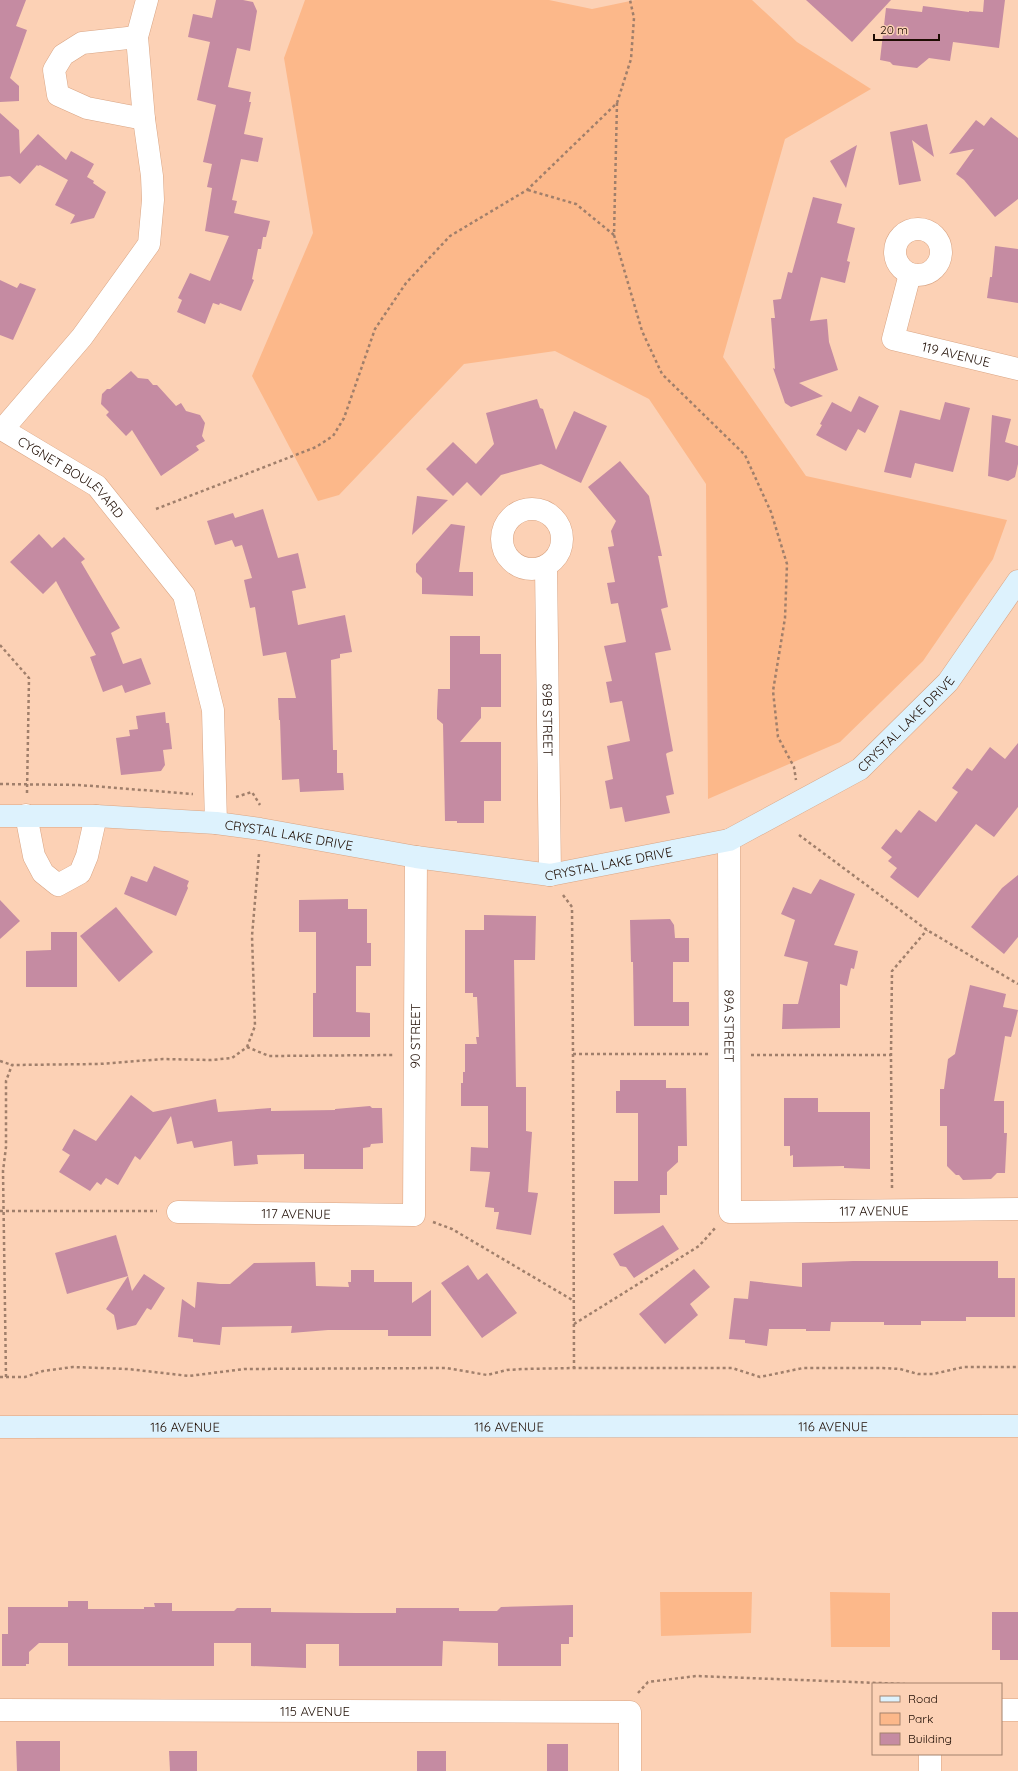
<svg xmlns="http://www.w3.org/2000/svg" width="1018" height="1771" font-family="Quicksand,sans-serif">
	<style>
		.green { fill: #fcb88a }
		.building { fill: #c58ba2 }
		.lines { fill: none; stroke-linecap: round; stroke-linejoin: round }
		.street-casing { stroke: #d9a584; stroke-width: 23 }
		.secondary-casing { stroke: #d9a584; stroke-width: 23 }
		.path { stroke: #a07f6b; stroke-width: 2.5; stroke-dasharray: 3 3; stroke-linecap: butt }
		.street { stroke: #fff; stroke-width: 22 }
		.secondary { stroke: #ddf2fd; stroke-width: 22 }
		.labels { text-anchor: middle; dominant-baseline: central; stroke-width: 4; stroke-linejoin: round; paint-order: stroke }
		.street-label { font-size: 13px; fill: #1e0c02; stroke: #fcd1b5 }
	</style>
	<rect width="100%" height="100%" fill="#fcd1b5"/>
	<g class="green">
		<path d="M 305,0 L 549,0 L 592,9 L 635,0 L 752,0 L 797,42 L 871,89 L 785,139 L 723,357 L 806,476 L 1007,520 L 993,559 L 923,661 L 840,742 L 708,799 L 706,484 L 649,399 L 555,351 L 464,364 L 339,495 L 318,501 L 252,376 L 313,233 L 284,58 Z"/>
		<path d="M 660,1592 L 752,1592 L 751,1633 L 661,1636 Z"/>
		<path d="M 830,1592 L 890,1593 L 890,1647 L 831,1647 Z"/>
	</g>
	<g class="building">
		<path d="M 0,0 L 26,0 L 16,26 L 27,30 L 10,78 L 19,86 L 19,101 L 0,102 Z"/>
		<path d="M 216,0 L 243,0 L 253,2 L 257,11 L 250,51 L 237,48 L 228,87 L 251,92 L 249,102 L 251,102 L 244,134 L 263,138 L 258,162 L 241,159 L 232,200 L 237,201 L 234,213 L 270,221 L 266,237 L 263,237 L 261,249 L 258,249 L 252,279 L 254,280 L 241,311 L 220,303 L 219,305 L 213,303 L 205,324 L 177,312 L 182,300 L 178,298 L 190,273 L 210,281 L 229,236 L 205,231 L 212,188 L 207,187 L 212,164 L 203,162 L 216,105 L 197,100 L 210,42 L 188,37 L 193,14 L 212,18 Z"/>
		<path d="M 806,0 L 891,0 L 852,42 Z"/>
		<path d="M 984,0 L 1005,0 L 999,48 L 953,42 L 950,61 L 929,58 L 917,68 L 893,65 L 890,62 L 880,60 L 886,8 L 922,12 L 923,6 L 969,12 L 969,11 L 983,12 Z"/>
		<path d="M 0,113 L 19,130 L 20,154 L 38,134 L 66,160 L 71,151 L 94,164 L 87,177 L 94,181 L 93,183 L 106,192 L 94,218 L 70,224 L 75,215 L 55,205 L 68,180 L 40,165 L 38,166 L 37,165 L 20,184 L 10,176 L 0,177 Z"/>
		<path d="M 991,117 L 1018,138 L 1018,199 L 995,217 L 964,180 L 956,174 L 974,149 L 949,154 L 976,120 L 984,126 Z"/>
		<path d="M 927,124 L 934,157 L 912,140 L 921,181 L 899,185 L 890,132 Z"/>
		<path d="M 857,145 L 846,188 L 830,161 Z"/>
		<path d="M 813,197 L 842,204 L 837,223 L 855,228 L 847,261 L 850,262 L 845,283 L 821,277 L 810,321 L 827,319 L 829,342 L 838,370 L 799,383 L 823,396 L 791,407 L 785,403 L 773,368 L 775,369 L 771,318 L 775,318 L 773,300 L 781,299 L 788,272 L 792,273 Z"/>
		<path d="M 995,246 L 1018,249 L 1018,303 L 987,298 L 990,277 L 992,277 Z"/>
		<path d="M 0,280 L 17,288 L 20,283 L 36,289 L 13,340 L 0,335 Z"/>
		<path d="M 131,371 L 138,378 L 148,379 L 153,385 L 157,385 L 176,406 L 181,403 L 186,411 L 200,415 L 205,423 L 202,436 L 205,441 L 196,446 L 199,450 L 161,476 L 132,430 L 126,436 L 106,415 L 109,412 L 101,404 L 102,394 L 107,389 L 110,389 Z"/>
		<path d="M 859,396 L 879,406 L 865,433 L 858,429 L 846,451 L 816,435 L 822,425 L 820,424 L 832,402 L 851,412 Z"/>
		<path d="M 537,399 L 540,408 L 543,409 L 556,450 L 574,411 L 607,426 L 581,483 L 541,464 L 501,475 L 481,496 L 467,482 L 453,496 L 426,469 L 453,442 L 476,464 L 494,444 L 486,413 Z"/>
		<path d="M 945,402 L 970,408 L 953,472 L 915,463 L 911,478 L 884,472 L 900,410 L 940,420 Z"/>
		<path d="M 992,415 L 1011,419 L 1005,442 L 1018,446 L 1018,464 L 1015,477 L 1008,481 L 988,476 Z"/>
		<path d="M 620,461 L 649,496 L 662,556 L 658,556 L 668,607 L 661,609 L 671,650 L 655,653 L 673,751 L 667,753 L 666,754 L 674,794 L 666,796 L 670,813 L 625,822 L 622,807 L 610,809 L 605,781 L 613,779 L 607,746 L 630,741 L 622,701 L 610,703 L 606,682 L 612,681 L 604,646 L 626,642 L 618,603 L 611,604 L 607,583 L 615,582 L 608,547 L 614,546 L 611,531 L 616,521 L 588,487 Z"/>
		<path d="M 417,496 L 448,500 L 412,535 Z"/>
		<path d="M 263,509 L 278,558 L 298,553 L 306,588 L 292,591 L 298,625 L 345,615 L 352,652 L 340,654 L 340,658 L 331,660 L 333,750 L 337,750 L 337,773 L 343,773 L 344,790 L 300,792 L 299,779 L 282,780 L 280,720 L 279,720 L 278,698 L 296,698 L 286,652 L 263,656 L 255,607 L 250,608 L 244,580 L 252,578 L 242,545 L 235,547 L 232,540 L 215,545 L 207,521 L 233,513 L 235,518 Z"/>
		<path d="M 451,524 L 465,526 L 459,572 L 473,572 L 473,596 L 422,594 L 422,578 L 416,572 L 416,564 Z"/>
		<path d="M 39,534 L 52,548 L 64,537 L 85,559 L 81,562 L 120,628 L 111,633 L 123,664 L 141,658 L 151,684 L 125,693 L 122,685 L 103,692 L 90,657 L 96,655 L 56,581 L 43,594 L 10,562 Z"/>
		<path d="M 450,636 L 480,636 L 480,654 L 501,654 L 501,707 L 481,707 L 481,718 L 460,742 L 501,742 L 501,801 L 484,801 L 484,823 L 457,823 L 457,821 L 445,821 L 443,724 L 437,719 L 437,711 L 438,689 L 450,689 Z"/>
		<path d="M 165,712 L 166,723 L 169,723 L 172,749 L 163,750 L 165,765 L 161,771 L 121,775 L 116,738 L 130,736 L 129,730 L 138,729 L 136,716 Z"/>
		<path d="M 1018,743 L 1018,807 L 994,837 L 976,824 L 918,898 L 890,877 L 897,868 L 888,861 L 892,857 L 881,848 L 896,829 L 901,833 L 919,810 L 936,822 L 958,792 L 952,788 L 967,768 L 972,771 L 990,747 L 1005,759 Z"/>
		<path d="M 154,866 L 189,881 L 187,886 L 188,888 L 176,916 L 124,894 L 131,876 L 147,882 Z"/>
		<path d="M 1018,875 L 1018,937 L 1004,954 L 971,927 L 1002,888 Z"/>
		<path d="M 820,879 L 855,894 L 834,945 L 858,951 L 854,969 L 851,968 L 847,986 L 840,984 L 840,1028 L 782,1029 L 783,1004 L 798,1004 L 808,962 L 784,956 L 795,920 L 781,914 L 793,887 L 811,894 Z"/>
		<path d="M 348,899 L 348,909 L 367,909 L 367,943 L 371,943 L 371,966 L 356,966 L 356,1012 L 370,1013 L 370,1037 L 313,1037 L 313,993 L 316,993 L 316,932 L 299,932 L 299,900 Z"/>
		<path d="M 0,900 L 20,921 L 0,939 Z"/>
		<path d="M 116,907 L 153,952 L 119,982 L 80,936 Z"/>
		<path d="M 484,915 L 536,916 L 535,960 L 514,960 L 516,1087 L 526,1087 L 526,1131 L 532,1132 L 528,1192 L 538,1193 L 531,1235 L 496,1229 L 499,1212 L 494,1212 L 494,1208 L 485,1207 L 490,1172 L 470,1171 L 471,1147 L 488,1148 L 488,1106 L 461,1106 L 461,1083 L 463,1083 L 463,1072 L 465,1072 L 465,1044 L 477,1044 L 476,1037 L 479,1037 L 477,997 L 473,997 L 473,993 L 465,993 L 465,930 L 484,930 Z"/>
		<path d="M 670,919 L 674,925 L 675,938 L 689,938 L 689,962 L 673,962 L 673,1002 L 689,1002 L 689,1026 L 634,1026 L 633,962 L 631,962 L 630,920 Z"/>
		<path d="M 51,932 L 77,932 L 77,987 L 26,987 L 26,951 L 51,950 Z"/>
		<path d="M 970,985 L 1006,994 L 1003,1007 L 1018,1010 L 1011,1037 L 1005,1036 L 994,1101 L 1004,1101 L 1004,1133 L 1007,1133 L 1005,1173 L 997,1173 L 991,1179 L 963,1180 L 959,1175 L 956,1175 L 947,1166 L 947,1126 L 940,1126 L 940,1089 L 944,1089 L 948,1059 L 955,1054 Z"/>
		<path d="M 620,1080 L 666,1080 L 666,1088 L 686,1088 L 687,1146 L 678,1146 L 678,1162 L 667,1172 L 667,1195 L 660,1195 L 660,1213 L 614,1214 L 614,1181 L 638,1181 L 638,1113 L 616,1113 L 616,1091 L 620,1091 Z"/>
		<path d="M 131,1095 L 153,1112 L 216,1099 L 218,1112 L 271,1108 L 271,1111 L 335,1110 L 335,1109 L 370,1106 L 372,1108 L 382,1108 L 383,1143 L 371,1144 L 370,1147 L 363,1148 L 363,1169 L 304,1169 L 304,1154 L 257,1155 L 258,1164 L 234,1166 L 232,1141 L 194,1148 L 192,1141 L 177,1144 L 171,1116 L 140,1160 L 135,1156 L 118,1185 L 106,1178 L 101,1185 L 97,1182 L 90,1191 L 59,1172 L 70,1155 L 62,1150 L 74,1129 L 96,1141 Z"/>
		<path d="M 784,1098 L 818,1098 L 818,1112 L 870,1112 L 870,1169 L 844,1168 L 844,1166 L 793,1167 L 793,1155 L 790,1156 L 790,1146 L 784,1146 Z"/>
		<path d="M 663,1225 L 679,1249 L 634,1278 L 626,1267 L 620,1266 L 613,1254 Z"/>
		<path d="M 116,1235 L 128,1276 L 67,1294 L 55,1253 Z"/>
		<path d="M 853,1261 L 998,1261 L 998,1278 L 1015,1278 L 1015,1317 L 966,1317 L 966,1321 L 921,1321 L 921,1325 L 884,1325 L 884,1322 L 831,1322 L 830,1331 L 806,1331 L 806,1329 L 769,1329 L 767,1346 L 745,1343 L 745,1340 L 729,1339 L 734,1298 L 748,1299 L 750,1281 L 802,1287 L 802,1263 Z"/>
		<path d="M 315,1262 L 316,1286 L 349,1287 L 348,1282 L 351,1282 L 351,1270 L 374,1270 L 374,1282 L 412,1282 L 412,1303 L 431,1290 L 431,1336 L 388,1336 L 388,1330 L 328,1330 L 291,1333 L 292,1326 L 222,1327 L 220,1345 L 193,1342 L 193,1339 L 178,1337 L 182,1299 L 195,1308 L 197,1282 L 220,1284 L 230,1284 L 254,1263 Z"/>
		<path d="M 468,1265 L 478,1280 L 487,1273 L 517,1313 L 482,1338 L 441,1283 Z"/>
		<path d="M 694,1269 L 710,1287 L 690,1304 L 698,1315 L 665,1344 L 639,1314 Z"/>
		<path d="M 144,1274 L 165,1288 L 151,1310 L 147,1308 L 136,1325 L 117,1330 L 114,1315 L 106,1309 L 128,1276 L 132,1291 Z"/>
		<path d="M 68,1601 L 88,1601 L 88,1609 L 144,1609 L 144,1607 L 155,1607 L 154,1603 L 172,1603 L 172,1611 L 234,1611 L 237,1608 L 271,1608 L 271,1612 L 356,1613 L 396,1613 L 396,1608 L 459,1608 L 459,1611 L 497,1611 L 501,1607 L 573,1605 L 573,1637 L 569,1637 L 569,1644 L 561,1644 L 561,1666 L 498,1666 L 498,1643 L 443,1641 L 442,1666 L 339,1666 L 339,1644 L 306,1644 L 306,1668 L 251,1666 L 251,1643 L 214,1643 L 214,1666 L 68,1666 L 68,1643 L 39,1643 L 29,1652 L 29,1664 L 26,1664 L 26,1666 L 2,1666 L 2,1634 L 8,1634 L 8,1607 L 68,1607 Z"/>
		<path d="M 992,1612 L 1018,1612 L 1018,1660 L 1000,1660 L 1000,1650 L 992,1650 Z"/>
		<path d="M 16,1741 L 60,1741 L 60,1771 L 17,1771 Z"/>
		<rect x="547" y="1744" width="21" height="27"/>
		<path d="M 169,1751 L 197,1751 L 197,1771 L 170,1771 Z"/>
		<rect x="417" y="1751" width="29" height="20"/>
	</g>
	<g class="lines">
		<g class="street-casing">
			<g id="street">
				<path d="M 137,37 L 82,43 L 63,55 L 54,70 L 58,95 L 87,108 L 144,119"/>
				<circle cx="918" cy="252" r="23"/>
				<path id="s1" d="M 910,274 L 893,339 L 1018,369"/>
				<path id="s2" d="M 0,428 L 97,486 L 184,595 L 213,710 L 216,823"/>
				<path d="M 3,429 L 82,337 L 149,244 L 153,200 L 152,176 L 144,119 L 137,37 L 147,0"/>
				<circle cx="532" cy="539" r="30"/>
				<path id="s3" d="M 546,566 L 550,875"/>
				<path d="M 26,815 L 34,856 L 43,873 L 58,885 L 80,873 L 87,856 L 96,816"/>
				<path id="s4" d="M 729,840 L 730,1212 L 1018,1209"/>
				<path id="s5" d="M 178,1212 L 414,1215 L 416,857"/>
				<path id="s6" d="M 0,1710 L 630,1712 L 630,1771"/>
				<path d="M 1001,1710 L 1018,1710"/>
				<path d="M 930,1754 L 930,1771"/>
			</g>
		</g>
		<g class="secondary-casing">
			<g id="secondary">
				<path id="s7" d="M 0,816 L 96,816 L 216,823 L 260,829 L 416,857 L 550,875 L 729,840 L 860,769 L 948,682 L 1018,581"/>
				<path id="s8" d="M 0,1427 L 1018,1426"/>
			</g>
		</g>
		<g class="path">
			<path d="M 617,103 L 614,235 L 642,331 L 662,374 L 745,455 L 771,512 L 787,564 L 785,618 L 773,691 L 778,737 L 794,767 L 796,780"/>
			<path d="M 528,190 L 576,204 L 614,235"/>
			<path d="M 156,509 L 316,447 L 333,436 L 344,418 L 375,329 L 406,283 L 450,236 L 527,190 L 617,103 L 631,59 L 634,18 L 630,0"/>
			<path d="M 0,645 L 29,678 L 27,793"/>
			<path d="M 0,784 L 79,785 L 193,794"/>
			<path d="M 236,797 L 252,792 L 260,805"/>
			<path d="M 799,835 L 927,930 L 1018,984"/>
			<path d="M 563,895 L 572,907 L 573,1054 L 708,1054"/>
			<path d="M 247,1047 L 269,1056 L 394,1055"/>
			<path d="M 573,1054 L 574,1368"/>
			<path d="M 751,1055 L 891,1055"/>
			<path d="M 0,1061 L 12,1065"/>
			<path d="M 892,1188 L 891,1055 L 892,971 L 927,930"/>
			<path d="M 0,1211 L 157,1211"/>
			<path d="M 433,1222 L 452,1229 L 574,1301"/>
			<path d="M 574,1324 L 699,1246 L 716,1227"/>
			<path d="M 0,1377 L 25,1377 L 43,1371 L 73,1367 L 128,1369 L 189,1376 L 244,1369 L 446,1368 L 487,1375 L 507,1370 L 523,1369 L 574,1368 L 732,1368 L 760,1377 L 803,1368 L 883,1368 L 900,1369 L 918,1374 L 933,1374 L 964,1367 L 1018,1367"/>
			<path d="M 6,1377 L 3,1171 L 6,1147 L 6,1081 L 12,1065 L 99,1064 L 163,1059 L 211,1060 L 232,1058 L 247,1047 L 255,1026 L 252,936 L 259,854"/>
			<path d="M 638,1693 L 648,1682 L 696,1676 L 905,1684"/>
		</g>
		<use href="#street" class="street"/>
		<use href="#secondary" class="secondary"/>
	</g>
	<g class="labels">
		<g class="street-label">
			<text stroke="none"><textPath href="#s1" startOffset="132">119 AVENUE</textPath></text>
			<text stroke="none"><textPath href="#s2" startOffset="87">CYGNET BOULEVARD</textPath></text>
			<text stroke="none"><textPath href="#s3" startOffset="154">89B STREET</textPath></text>
			<text stroke="none"><textPath href="#s7" startOffset="950">CRYSTAL LAKE DRIVE</textPath></text>
			<text stroke="none"><textPath href="#s7" startOffset="290">CRYSTAL LAKE DRIVE</textPath></text>
			<text stroke="none"><textPath href="#s7" startOffset="614">CRYSTAL LAKE DRIVE</textPath></text>
			<text stroke="none"><textPath href="#s4" startOffset="186">89A STREET</textPath></text>
			<text stroke="none"><textPath href="#s5" startOffset="415">90 STREET</textPath></text>
			<text stroke="none"><textPath href="#s4" startOffset="516">117 AVENUE</textPath></text>
			<text stroke="none"><textPath href="#s5" startOffset="118">117 AVENUE</textPath></text>
			<text stroke="none"><textPath href="#s8" startOffset="185">116 AVENUE</textPath></text>
			<text stroke="none"><textPath href="#s8" startOffset="509">116 AVENUE</textPath></text>
			<text stroke="none"><textPath href="#s8" startOffset="833">116 AVENUE</textPath></text>
			<text stroke="none"><textPath href="#s6" startOffset="315">115 AVENUE</textPath></text>
		</g>
	</g>
	<rect x="872" y="1683" width="130" height="72" fill="#fcd1b5" stroke="#a3826d"/>
	<rect x="880" y="1696" width="20" height="6" fill="#ddf2fd" stroke="#a3826d"/>
	<text x="908" y="1703" font-size="12" fill="#1e0c02">Road</text>
	<rect x="880" y="1713" width="20" height="12" fill="#fcb88a" stroke="#a3826d"/>
	<text x="908" y="1723" font-size="12" fill="#1e0c02">Park</text>
	<rect x="880" y="1733" width="20" height="12" fill="#c58ba2" stroke="#a3826d"/>
	<text x="908" y="1743" font-size="12" fill="#1e0c02">Building</text>
	<path d="M874 34v6h65v-6" fill="none" stroke="#1e0c02" stroke-width="2"/>
	<text x="880" y="34" font-size="12" fill="#1e0c02" stroke="#fcd1b5" stroke-width="3" paint-order="stroke">20 m</text>
</svg>
